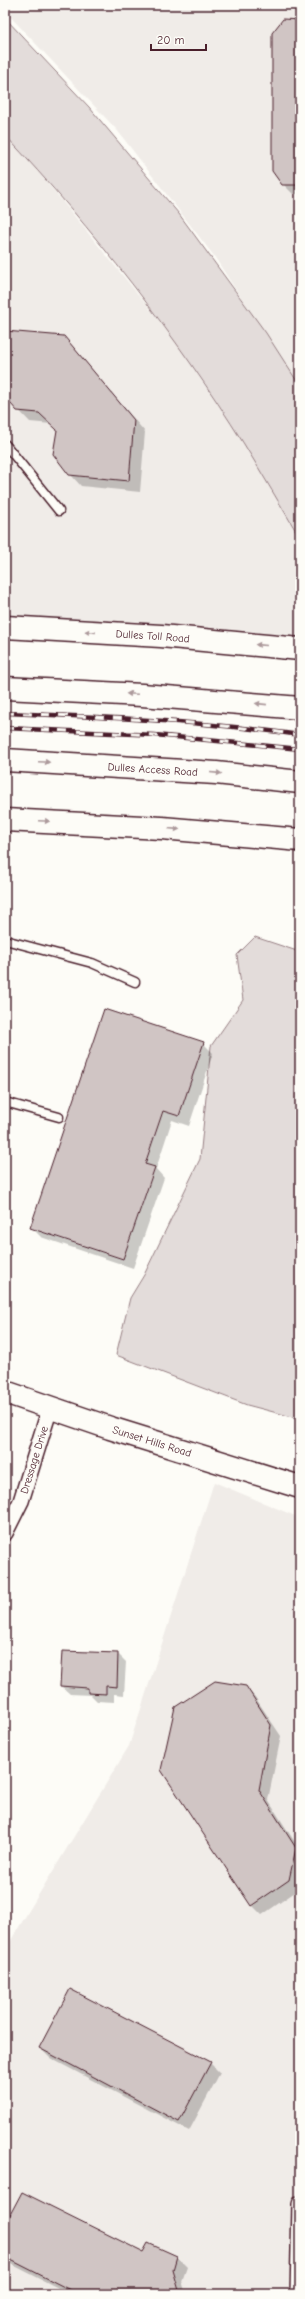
<svg xmlns="http://www.w3.org/2000/svg" width="305" height="2299" font-family="'Comic Neue',sans-serif">
	<style>
		.built { fill: #f0ece8 }
		.green { fill: #e3dcda; stroke: #967e82 }
		.shadow { fill: #0003 }
		.building { fill: #d0c5c4; stroke: #4a1f2b }
		.lines { fill: none; stroke-linecap: round; stroke-linejoin: round }
		.service-casing { stroke: #4a1f2b; stroke-width: 11 }
		.minor-casing { stroke: #4a1f2b; stroke-width: 18 }
		.secondary-casing { stroke: #4a1f2b; stroke-width: 25 }
		.motorway-casing { stroke: #4a1f2b; stroke-width: 25 }
		.service { stroke: #fdfcf7; stroke-width: 8 }
		.minor { stroke: #fdfcf7; stroke-width: 15 }
		.secondary { stroke: #fdfcf7; stroke-width: 22 }
		.motorway { stroke: #fdfcf7; stroke-width: 22 }
		.rail-casing { stroke: #4a1f2b; stroke-width: 4.5 }
		.rail { stroke: #fdfcf7; stroke-width: 3; stroke-dasharray: 9; stroke-linecap: butt }
		.oneway { fill: #ac999b }
		.labels { text-anchor: middle; dominant-baseline: central; stroke-width: 3; stroke-linejoin: round; paint-order: stroke }
		.street-label { font-size: 11px; fill: #4a1f2b; stroke: #fdfcf7 }
	</style>
	<rect width="100%" height="100%" fill="#fdfcf7"/>
	<filter id="ink" filterUnits="userSpaceOnUse"><feTurbulence type="fractalNoise" baseFrequency=".025" numOctaves="2"/><feDisplacementMap in="SourceGraphic" scale="8" xChannelSelector="R" yChannelSelector="G"/><feConvolveMatrix kernelMatrix="1 2 1 2 8 2 1 2 1" color-interpolation-filters="sRGB"/></filter>
	<g filter="url(#ink)">
		<g class="built">
			<path d="M 5,5 L 300,5 L 300,389 L 214,256 L 117,130 L 5,11 Z"/>
			<path d="M 5,135 L 24,154 L 172,336 L 246,446 L 300,539 L 300,651 L 5,629 Z"/>
			<path d="M 214,1482 L 300,1518 L 300,2294 L 5,2294 L 5,1950 L 129,1746 Z"/>
		</g>
		<g class="green">
			<path d="M 5,18 L 89,107 L 179,214 L 266,333 L 300,386 L 300,538 C 281,506 263,475 244,444 C 176,335 93,229 5,135 Z"/>
			<path d="M 255,937 L 300,952 L 300,1419 L 247,1405 L 116,1355 L 130,1298 L 144,1275 L 200,1159 L 211,1046 L 243,1000 L 237,955 Z"/>
		</g>
		<g class="shadow">
			<path d="M 300,21 L 300,194 L 293,194 L 283,184 Z"/>
			<path d="M 64,337 L 145,432 L 140,492 L 81,486 L 70,474 L 58,430 L 51,424 L 30,422 L 5,396 L 5,340 Z"/>
			<path d="M 203,1043 L 213,1053 L 189,1126 L 172,1120 L 156,1169 L 164,1178 L 133,1268 L 41,1237 L 31,1227 Z"/>
			<path d="M 118,1654 L 126,1662 L 124,1695 L 114,1694 L 114,1702 L 97,1701 L 91,1695 L 70,1694 L 61,1686 Z"/>
			<path d="M 245,1687 L 255,1697 L 281,1736 L 268,1800 L 300,1850 L 298,1890 L 262,1915 L 252,1905 Z"/>
			<path d="M 40,2048 L 210,2063 L 220,2073 L 189,2131 L 50,2058 Z"/>
			<path d="M 5,2227 L 143,2253 L 148,2244 L 177,2257 L 187,2267 L 182,2281 L 186,2294 L 70,2294 L 5,2261 Z"/>
		</g>
		<g class="building">
			<path d="M 283,19 L 300,20 L 300,185 L 282,185 L 272,171 L 272,33 Z"/>
			<path d="M 5,331 L 64,336 L 134,420 L 129,481 L 69,475 L 53,454 L 57,430 L 39,413 L 17,411 L 5,397 Z"/>
			<path d="M 104,1009 L 204,1042 L 179,1116 L 163,1111 L 145,1164 L 155,1167 L 123,1259 L 30,1228 Z"/>
			<path d="M 62,1651 L 118,1653 L 117,1687 L 106,1686 L 106,1694 L 88,1693 L 88,1688 L 60,1686 Z"/>
			<path d="M 215,1681 L 246,1686 L 271,1725 L 259,1790 L 296,1848 L 289,1880 L 251,1906 L 161,1770 L 175,1707 Z"/>
			<path d="M 70,1989 L 211,2062 L 179,2122 L 39,2048 Z"/>
			<path d="M 22,2192 L 143,2252 L 148,2243 L 177,2256 L 173,2270 L 180,2294 L 78,2294 L 5,2257 L 5,2224 Z"/>
		</g>
		<g class="lines">
			<g class="service-casing">
				<g id="service">
					<path d="M 5,444 L 59,511"/>
					<path d="M 5,940 L 92,963 L 135,982"/>
					<path d="M 5,1102 L 59,1117"/>
				</g>
			</g>
			<g class="minor-casing">
				<g id="minor">
					<path id="s1" d="M 5,1533 L 21,1501 L 50,1408"/>
					<path d="M 298,2294 L 300,2204"/>
				</g>
			</g>
			<g class="secondary-casing">
				<g id="secondary">
					<path id="s2" d="M 5,1392 L 110,1428 L 300,1487"/>
				</g>
			</g>
			<g class="motorway-casing">
				<g id="motorway">
					<path id="s3" d="M 5,627 L 161,636 L 300,649"/>
					<path d="M 5,688 L 142,695 L 300,708"/>
					<path id="s4" d="M 5,760 L 216,773 L 300,782"/>
					<path d="M 5,820 L 162,828 L 300,840"/>
				</g>
			</g>
			<use href="#service" class="service"/>
			<use href="#minor" class="minor"/>
			<use href="#secondary" class="secondary"/>
			<use href="#motorway" class="motorway"/>
			<g class="rail-casing">
				<g id="rail">
					<path d="M 5,713 C 103,717 202,721 300,735"/>
					<path d="M 5,728 L 155,735 L 300,749"/>
				</g>
			</g>
			<use href="#rail" class="rail"/>
		</g>
		<defs><path id="oneway-solid" d="M-6-.8H1V-3.2L6.5 0L1 3.2V.8H-6Z"/></defs>
		<g class="oneway">
			<use href="#oneway-solid" transform="translate(90 632) rotate(-176)"/>
			<use href="#oneway-solid" transform="translate(261 645) rotate(-175)"/>
			<use href="#oneway-solid" transform="translate(132 694) rotate(-177)"/>
			<use href="#oneway-solid" transform="translate(261 704) rotate(-174)"/>
			<use href="#oneway-solid" transform="translate(44 762) rotate(3)"/>
			<use href="#oneway-solid" transform="translate(216 773) rotate(5)"/>
			<use href="#oneway-solid" transform="translate(44 821) rotate(3)"/>
			<use href="#oneway-solid" transform="translate(174 829) rotate(5)"/>
		</g>
	</g>
	<g class="labels">
		<g class="street-label">
			<text stroke="none"><textPath href="#s3" startOffset="148">Dulles Toll Road</textPath></text>
			<text stroke="none"><textPath href="#s4" startOffset="148">Dulles Access Road</textPath></text>
			<text stroke="none"><textPath href="#s2" startOffset="155">Sunset Hills Road</textPath></text>
			<text stroke="none"><textPath href="#s1" startOffset="79">Dressage Drive</textPath></text>
		</g>
	</g>
	<rect width="305" height="2299" fill="none" stroke="#fdfcf7" stroke-width="20"/>
	<rect x="10" y="10" width="285" height="2279" fill="none" stroke="#4a1f2b" stroke-width="1.5" filter="url(#ink)"/>
	<path d="M151 44v6h55v-6" fill="none" stroke="#4a1f2b" stroke-width="2"/>
	<text x="157" y="44" font-size="12" fill="#4a1f2b" stroke="#fdfcf7" stroke-width="3" paint-order="stroke">20 m</text>
</svg>
